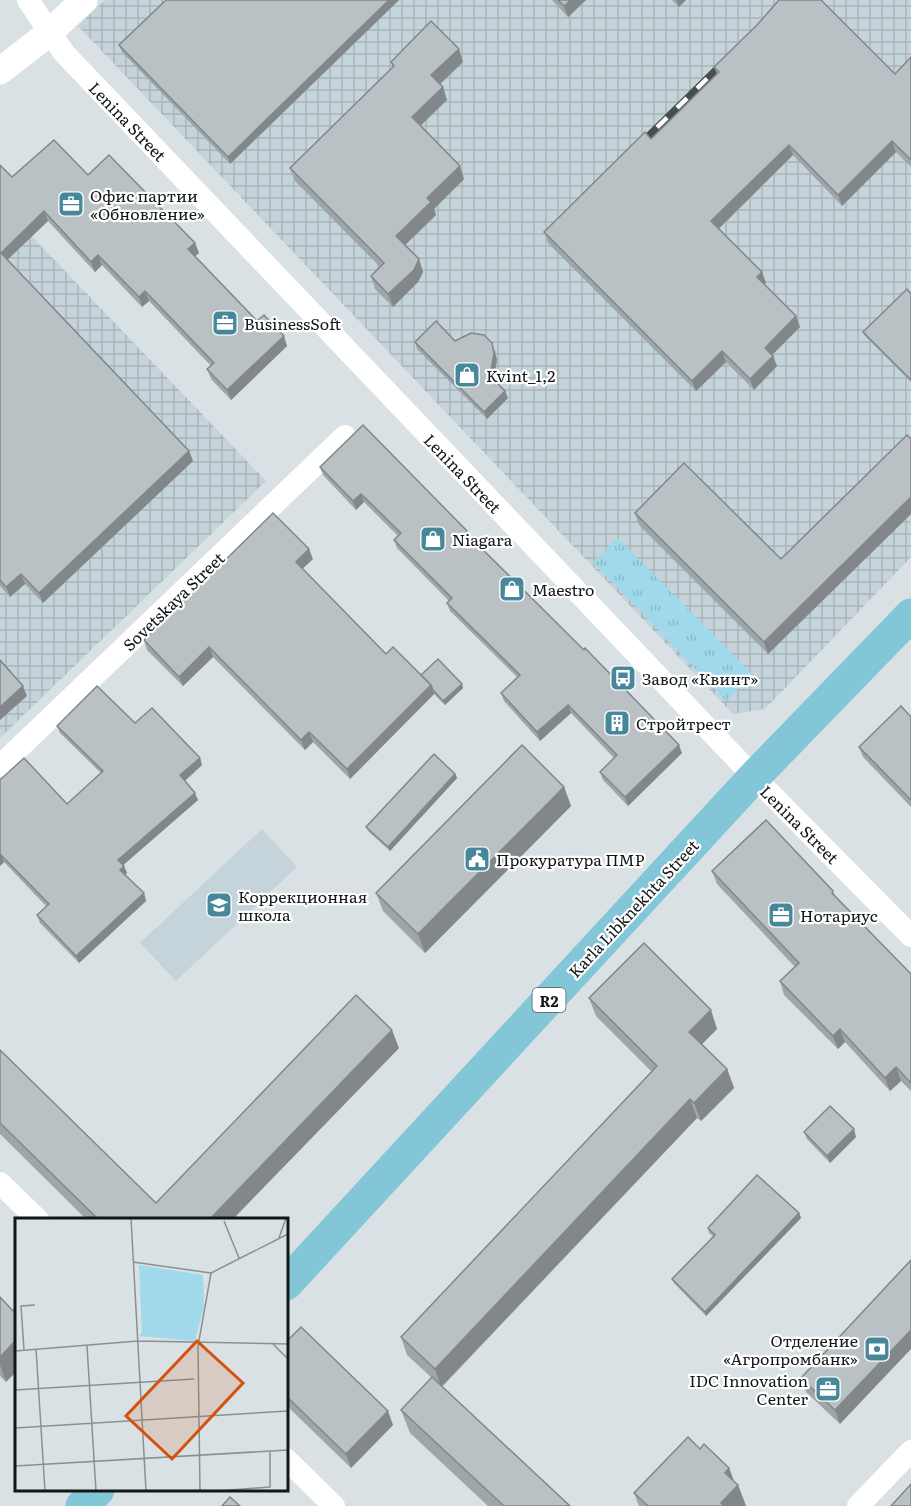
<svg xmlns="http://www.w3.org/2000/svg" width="911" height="1506" font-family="Literata,serif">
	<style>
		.built { fill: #c4d4da }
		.industrial { fill: url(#industrial-grid) }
		.grass { fill: url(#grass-tufts) }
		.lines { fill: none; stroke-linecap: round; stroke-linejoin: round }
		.minor { stroke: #fff; stroke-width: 22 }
		.tertiary { stroke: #fff; stroke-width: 27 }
		.primary { stroke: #83c6d7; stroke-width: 33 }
		.rail-casing { stroke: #484d4e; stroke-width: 7 }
		.rail { stroke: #fff; stroke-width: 4.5; stroke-dasharray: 14; stroke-linecap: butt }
		.wall { fill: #9fa6a9 }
		.shaded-wall { fill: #828789 }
		.building { fill: #b9c1c4; stroke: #828789; stroke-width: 1.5 }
		.labels { text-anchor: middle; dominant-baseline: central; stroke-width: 4.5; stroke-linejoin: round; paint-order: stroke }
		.shield { fill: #fff; stroke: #5a5c5d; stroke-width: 1.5 }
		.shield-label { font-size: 15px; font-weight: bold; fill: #131617 }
		.street-label { font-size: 16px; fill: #131617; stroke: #fff }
		.poi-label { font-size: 16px; fill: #131617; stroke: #fff; text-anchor: start }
		.inset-road { fill: none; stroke: #8a9092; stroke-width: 1.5 }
		.view { fill: #d3520d; fill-opacity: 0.15; stroke: #d3520d; stroke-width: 3 }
		.inset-edge { fill: none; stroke: #131617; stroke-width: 3 }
	</style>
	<defs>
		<pattern id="industrial-grid" width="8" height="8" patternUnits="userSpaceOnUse" patternTransform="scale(1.5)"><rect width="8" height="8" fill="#c4d4da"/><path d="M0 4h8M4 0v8" fill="none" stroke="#a8b5ba"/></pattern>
		<pattern id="grass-tufts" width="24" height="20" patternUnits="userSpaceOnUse" patternTransform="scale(1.5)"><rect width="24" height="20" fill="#a0d9eb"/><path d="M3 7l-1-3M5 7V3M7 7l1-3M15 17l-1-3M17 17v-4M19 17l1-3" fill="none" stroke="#89bac9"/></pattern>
	</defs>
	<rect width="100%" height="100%" fill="#d9e1e4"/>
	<path class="built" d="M 262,829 L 297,867 L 176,981 L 140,943 Z"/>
	<g class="industrial">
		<path d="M 105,0 L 911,0 L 911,557 L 765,709 L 733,714 L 78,26 Z"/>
		<path d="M 0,203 L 266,481 L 0,738 Z"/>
	</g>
	<path class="grass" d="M 618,538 L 753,675 L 726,701 L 593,562 Z"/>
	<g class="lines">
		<g class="minor">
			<path d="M 28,0 L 64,53 L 754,777 L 911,936"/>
			<path d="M 0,766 L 345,436"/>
			<path d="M 0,1183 L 38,1220"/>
			<path d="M 286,1459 L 334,1506"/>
			<path d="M 858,1506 L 911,1451"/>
		</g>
		<path class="tertiary" d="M 0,71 L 49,33 L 84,0"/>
		<g class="primary">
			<path d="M 286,1284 L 754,777 L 911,615"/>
			<path d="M 82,1506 L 98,1490"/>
		</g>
		<g class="rail-casing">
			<path id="rail" d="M 637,147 L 727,59"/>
		</g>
		<use href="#rail" class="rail"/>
	</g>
	<g class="wall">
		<path d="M 166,0 L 399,0 L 230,164 L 122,52 L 119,45 Z"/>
		<path d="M 552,0 L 586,0 L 568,17 Z"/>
		<path d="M 672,0 L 686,0 L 679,7 Z"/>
		<path d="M 824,3 L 895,74 L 911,57 L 911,167 L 896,152 L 842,206 L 793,155 L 719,229 L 766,283 L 764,284 L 796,316 L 800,327 L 772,355 L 777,366 L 754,390 L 726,362 L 696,391 L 548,243 L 544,232 L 651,139 L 717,74 L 714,67 Z"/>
		<path d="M 459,49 L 463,62 L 440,84 L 443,87 L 447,100 L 420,126 L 464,179 L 434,209 L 436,215 L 405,245 L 419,259 L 423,272 L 418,282 L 393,307 L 375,289 L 371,276 L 380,267 L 295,181 L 290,168 L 393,67 L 391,62 Z"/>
		<path d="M 0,165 L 12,177 L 88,175 L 195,243 L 199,253 L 195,256 L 257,321 L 287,346 L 231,400 L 211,379 L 207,369 L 211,366 L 149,301 L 142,307 L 102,265 L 95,272 L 48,221 L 7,260 L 189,451 L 193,461 L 43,603 L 25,584 L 10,597 L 0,586 Z"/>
		<path d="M 911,294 L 911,382 L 865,336 L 863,332 Z"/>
		<path d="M 455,341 L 495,350 L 497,360 L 493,379 L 508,398 L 487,419 L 417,349 L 415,342 Z"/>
		<path d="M 911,439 L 911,514 L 768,654 L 639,525 L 635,513 L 781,559 Z"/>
		<path d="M 320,467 L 469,536 L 682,753 L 628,806 L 603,780 L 600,772 L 614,758 L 571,713 L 540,741 L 504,701 L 501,693 L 518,678 L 450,611 L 447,603 L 449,601 L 397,548 L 394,540 L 398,536 L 364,502 L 356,510 L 323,475 Z"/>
		<path d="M 313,559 L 302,569 L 386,654 L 421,675 L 463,688 L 445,705 L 434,694 L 350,779 L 313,742 L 305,750 L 213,657 L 183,686 L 147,650 L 144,640 Z"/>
		<path d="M 911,717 L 911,807 L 863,757 L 859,747 Z"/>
		<path d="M 135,723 L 200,758 L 202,765 L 185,781 L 198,800 L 123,865 L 127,873 L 125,875 L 144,893 L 146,901 L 79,963 L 40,923 L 37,915 L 47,907 L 4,862 L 0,866 L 0,780 L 67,804 L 101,773 L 60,733 L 57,726 Z"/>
		<path d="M 455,774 L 457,778 L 390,851 L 368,831 L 366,827 Z"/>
		<path d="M 564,787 L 571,806 L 425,953 L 383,911 L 376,893 Z"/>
		<path d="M 712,871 L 833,891 L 835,896 L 911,974 L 911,1091 L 901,1081 L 890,1091 L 845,1042 L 838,1049 L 784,995 L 780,981 L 795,967 L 717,884 Z"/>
		<path d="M 589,998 L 717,1029 L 702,1044 L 727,1069 L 734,1088 L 701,1121 L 697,1118 L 442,1387 L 570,1506 L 488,1506 L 410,1433 L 401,1410 L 432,1378 L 407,1355 L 401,1337 L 652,1072 L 596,1016 Z"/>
		<path d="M 399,1048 L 232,1220 L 87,1220 L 0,1134 L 0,1050 L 156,1203 Z"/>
		<path d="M 804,1132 L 856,1137 L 830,1163 L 807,1139 Z"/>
		<path d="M 799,1213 L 801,1218 L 706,1316 L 674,1283 L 672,1279 L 714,1237 L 709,1233 L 708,1228 Z"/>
		<path d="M 911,1260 L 840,1424 L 806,1392 L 801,1378 Z"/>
		<path d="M 0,1297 L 6,1382 L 0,1376 Z"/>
		<path d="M 286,1342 L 393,1425 L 351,1468 L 286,1405 Z"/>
		<path d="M 700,1449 L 729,1468 L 734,1481 L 738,1485 L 746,1506 L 639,1506 L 634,1493 Z"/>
	</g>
	<g class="shaded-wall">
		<path d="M 389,0 L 399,0 L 230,164 L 228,157 Z"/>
		<path d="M 571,0 L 586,0 L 568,17 L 564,6 Z"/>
		<path d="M 676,0 L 686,0 L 679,7 Z"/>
		<path d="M 459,49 L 463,62 L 436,88 L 431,75 Z"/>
		<path d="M 443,87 L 447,100 L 416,130 L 412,117 Z"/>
		<path d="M 892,141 L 896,152 L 842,206 L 838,195 Z"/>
		<path d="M 789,145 L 793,155 L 715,232 L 711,221 Z"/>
		<path d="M 460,166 L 464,179 L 434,209 L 436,215 L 401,249 L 396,236 L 427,198 Z"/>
		<path d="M 44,211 L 48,221 L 4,263 L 1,253 Z"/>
		<path d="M 195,243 L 199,253 L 192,259 L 188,249 Z"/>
		<path d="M 98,255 L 102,265 L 95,272 L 91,262 Z"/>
		<path d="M 419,259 L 423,272 L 418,282 L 393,307 L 388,294 Z"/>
		<path d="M 762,272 L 766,283 L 761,287 L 757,277 Z"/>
		<path d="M 145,291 L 149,301 L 142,307 L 139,297 Z"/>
		<path d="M 796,316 L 800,327 L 769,358 L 765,348 Z"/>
		<path d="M 284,336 L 287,346 L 231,400 L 227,390 Z"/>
		<path d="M 492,343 L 497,360 L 493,383 L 490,376 Z"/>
		<path d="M 722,351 L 726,362 L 696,391 L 692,381 Z"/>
		<path d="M 773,356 L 777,366 L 754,390 L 750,379 Z"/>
		<path d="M 505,391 L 508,398 L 487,419 L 484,412 Z"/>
		<path d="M 189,451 L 193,461 L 43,603 L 39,593 Z"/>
		<path d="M 361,494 L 364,502 L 356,510 L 353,501 Z"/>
		<path d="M 911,497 L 911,514 L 768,654 L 764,642 Z"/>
		<path d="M 309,549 L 313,559 L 299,572 L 296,562 Z"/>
		<path d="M 21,574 L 25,584 L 10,597 L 6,587 Z"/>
		<path d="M 209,647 L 213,657 L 183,686 L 179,677 Z"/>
		<path d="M 462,684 L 463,688 L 445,705 L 443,701 Z"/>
		<path d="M 431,685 L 434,694 L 350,779 L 347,769 Z"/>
		<path d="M 23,686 L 27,696 L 0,720 L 0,707 Z"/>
		<path d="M 568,705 L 571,713 L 540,741 L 537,732 Z"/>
		<path d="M 309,732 L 313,742 L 305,750 L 301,740 Z"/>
		<path d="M 679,745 L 682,753 L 628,806 L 625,797 Z"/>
		<path d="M 200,758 L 202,765 L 182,783 L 180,775 Z"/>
		<path d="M 455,774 L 457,778 L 390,851 L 388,847 Z"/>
		<path d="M 564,787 L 571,806 L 425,953 L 418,934 Z"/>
		<path d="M 195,793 L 198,800 L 121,867 L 118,860 Z"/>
		<path d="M 1,855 L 4,862 L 0,866 L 0,856 Z"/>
		<path d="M 124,866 L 127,873 L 123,877 L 120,870 Z"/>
		<path d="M 144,893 L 146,901 L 79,963 L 76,956 Z"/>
		<path d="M 711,1010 L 717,1029 L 696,1050 L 689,1032 Z"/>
		<path d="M 840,1029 L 845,1042 L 838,1049 L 833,1036 Z"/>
		<path d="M 392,1030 L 399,1048 L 232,1220 L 209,1220 Z"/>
		<path d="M 896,1067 L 901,1081 L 890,1091 L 885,1078 Z"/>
		<path d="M 727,1069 L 734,1088 L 701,1121 L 694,1103 Z"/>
		<path d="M 690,1099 L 697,1118 L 441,1387 L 435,1369 Z"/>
		<path d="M 854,1129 L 856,1137 L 830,1163 L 827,1156 Z"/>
		<path d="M 799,1213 L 801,1218 L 706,1316 L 705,1312 Z"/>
		<path d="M 911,1330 L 911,1349 L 840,1424 L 835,1410 Z"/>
		<path d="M 16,1340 L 16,1372 L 6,1382 L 0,1365 L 0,1357 Z"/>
		<path d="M 388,1411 L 393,1425 L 351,1468 L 346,1454 Z"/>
		<path d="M 729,1468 L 736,1487 L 738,1485 L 746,1506 L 722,1506 L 721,1503 L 725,1473 Z"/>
	</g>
	<g class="building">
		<path d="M 166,0 L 389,0 L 228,157 L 119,45 Z"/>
		<path d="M 558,0 L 571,0 L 564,6 Z"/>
		<path d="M 779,0 L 821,0 L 895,74 L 911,57 L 911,157 L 910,159 L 892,141 L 838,195 L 789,145 L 711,221 L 762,272 L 757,277 L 796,316 L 765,348 L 773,356 L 750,379 L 722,351 L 692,381 L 544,232 L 645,132 L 651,139 L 719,72 L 714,67 L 757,25 Z"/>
		<path d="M 431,21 L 459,49 L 431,75 L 443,87 L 412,117 L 460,166 L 427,198 L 431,202 L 396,236 L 419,259 L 414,270 L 388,294 L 371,276 L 384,263 L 290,168 L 394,66 L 391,62 Z"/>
		<path d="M 54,140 L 88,175 L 109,155 L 195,243 L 188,249 L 257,321 L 264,315 L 284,336 L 227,390 L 207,369 L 214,363 L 145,291 L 139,297 L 98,255 L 91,262 L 44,211 L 1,253 L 189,451 L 39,593 L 21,574 L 6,587 L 0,580 L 0,165 L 12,177 Z"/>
		<path d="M 907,289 L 911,294 L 911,380 L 863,332 Z"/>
		<path d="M 436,321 L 455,341 L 471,333 L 484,335 L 492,343 L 494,353 L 490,376 L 505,391 L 484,412 L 415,342 Z"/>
		<path d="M 363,425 L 467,531 L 466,533 L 584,650 L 585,648 L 679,745 L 625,797 L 600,772 L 617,755 L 568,705 L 537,732 L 501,693 L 520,675 L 447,603 L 452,598 L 394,540 L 401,533 L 361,494 L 353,501 L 320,467 Z"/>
		<path d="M 907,435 L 911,439 L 911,497 L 764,642 L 635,513 L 684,463 L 781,559 Z"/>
		<path d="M 273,513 L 309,549 L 296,562 L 386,654 L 393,647 L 431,685 L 347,769 L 309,732 L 301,740 L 209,647 L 179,677 L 144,640 Z"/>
		<path d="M 438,659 L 462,684 L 443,701 L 433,690 L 431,685 L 421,675 Z"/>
		<path d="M 0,660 L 23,686 L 0,707 Z"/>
		<path d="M 97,686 L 135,723 L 152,708 L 200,758 L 180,775 L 195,793 L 118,860 L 124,866 L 120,870 L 144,893 L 76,956 L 37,915 L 49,904 L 1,855 L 0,856 L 0,780 L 24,758 L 67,804 L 103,771 L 57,726 Z"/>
		<path d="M 901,706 L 911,717 L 911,800 L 859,747 Z"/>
		<path d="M 522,745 L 564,787 L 418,934 L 376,893 Z"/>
		<path d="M 434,754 L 455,774 L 388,847 L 366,827 Z"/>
		<path d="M 766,820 L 833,891 L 832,893 L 911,974 L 911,1083 L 896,1067 L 885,1078 L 840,1029 L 833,1036 L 780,981 L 799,963 L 712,871 Z"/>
		<path d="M 644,943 L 711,1010 L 689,1032 L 727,1069 L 694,1103 L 690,1099 L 435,1369 L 401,1337 L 657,1066 L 589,998 Z"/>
		<path d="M 356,995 L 392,1030 L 209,1220 L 99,1220 L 0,1123 L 0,1050 L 156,1203 Z"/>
		<path d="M 830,1106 L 854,1129 L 827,1156 L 804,1132 Z"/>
		<path d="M 757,1175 L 799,1213 L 705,1312 L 672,1279 L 715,1235 L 708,1228 Z"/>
		<path d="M 911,1260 L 911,1330 L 835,1410 L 801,1378 Z"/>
		<path d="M 0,1297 L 16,1314 L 16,1340 L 0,1357 Z"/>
		<path d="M 301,1327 L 388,1411 L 346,1454 L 286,1396 L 286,1342 Z"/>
		<path d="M 432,1377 L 570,1506 L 504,1506 L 401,1410 Z"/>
		<path d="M 688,1437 L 700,1449 L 704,1444 L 729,1468 L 725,1473 L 738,1485 L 721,1503 L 724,1506 L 646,1506 L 647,1505 L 634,1493 Z"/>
		<path d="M 911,1484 L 911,1506 L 891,1506 Z"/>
		<path d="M 230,1497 L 240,1506 L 222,1506 Z"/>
	</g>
	<defs>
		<g id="office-square" transform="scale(1.35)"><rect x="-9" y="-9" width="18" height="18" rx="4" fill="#46879a" stroke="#fff"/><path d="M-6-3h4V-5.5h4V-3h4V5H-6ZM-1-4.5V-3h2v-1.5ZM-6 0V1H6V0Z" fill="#fff"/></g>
		<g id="shop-square" transform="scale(1.35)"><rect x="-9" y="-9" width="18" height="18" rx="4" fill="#46879a" stroke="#fff"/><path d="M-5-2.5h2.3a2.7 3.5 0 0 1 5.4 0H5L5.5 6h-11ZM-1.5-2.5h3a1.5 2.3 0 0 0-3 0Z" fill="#fff"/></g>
		<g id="bus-square" transform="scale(1.35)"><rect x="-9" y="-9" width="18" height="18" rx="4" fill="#46879a" stroke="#fff"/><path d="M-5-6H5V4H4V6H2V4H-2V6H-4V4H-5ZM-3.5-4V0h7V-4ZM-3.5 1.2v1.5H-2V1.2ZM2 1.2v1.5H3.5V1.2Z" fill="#fff"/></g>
		<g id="building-square" transform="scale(1.35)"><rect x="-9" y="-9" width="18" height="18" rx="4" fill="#46879a" stroke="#fff"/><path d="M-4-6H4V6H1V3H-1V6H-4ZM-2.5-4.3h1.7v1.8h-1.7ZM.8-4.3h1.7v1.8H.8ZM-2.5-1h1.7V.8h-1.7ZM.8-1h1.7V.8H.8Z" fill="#fff"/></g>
		<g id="civic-square" transform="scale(1.35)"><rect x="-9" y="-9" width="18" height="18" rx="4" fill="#46879a" stroke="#fff"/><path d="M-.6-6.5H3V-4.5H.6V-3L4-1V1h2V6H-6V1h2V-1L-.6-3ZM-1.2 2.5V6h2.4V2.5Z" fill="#fff"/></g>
		<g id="school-square" transform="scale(1.35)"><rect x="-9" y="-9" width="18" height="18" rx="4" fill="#46879a" stroke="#fff"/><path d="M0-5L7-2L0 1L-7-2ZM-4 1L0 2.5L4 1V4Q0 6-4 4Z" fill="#fff"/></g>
		<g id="bank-square" transform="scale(1.35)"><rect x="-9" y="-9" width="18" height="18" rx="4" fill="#46879a" stroke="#fff"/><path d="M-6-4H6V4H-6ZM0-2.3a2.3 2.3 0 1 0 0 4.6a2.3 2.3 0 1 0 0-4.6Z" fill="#fff"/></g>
	</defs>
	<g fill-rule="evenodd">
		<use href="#office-square" x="71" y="204"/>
		<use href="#office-square" x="225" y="323"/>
		<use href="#shop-square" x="467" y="375"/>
		<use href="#shop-square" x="433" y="539"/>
		<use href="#shop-square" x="512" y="589"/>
		<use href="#bus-square" x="623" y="678"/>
		<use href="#building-square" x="617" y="723"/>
		<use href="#civic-square" x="477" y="859"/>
		<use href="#school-square" x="219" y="905"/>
		<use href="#office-square" x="781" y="915"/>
		<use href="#bank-square" x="877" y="1349"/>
		<use href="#office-square" x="828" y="1389"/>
	</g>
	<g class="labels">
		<rect class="shield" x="532.5" y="988" width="33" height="24" rx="4.5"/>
		<g class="shield-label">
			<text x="549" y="1000">R2</text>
		</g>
		<g class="street-label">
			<text transform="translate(128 121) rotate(46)">Lenina Street</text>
			<text transform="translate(463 473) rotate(46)">Lenina Street</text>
			<text transform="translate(173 601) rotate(-44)">Sovetskaya Street</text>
			<text transform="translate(800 824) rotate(45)">Lenina Street</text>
			<text transform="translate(633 908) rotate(-47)">Karla Libknekhta Street</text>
		</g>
		<g class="poi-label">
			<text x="90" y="195">Офис партии<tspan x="90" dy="18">«Обновление»</tspan></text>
			<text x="244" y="323">BusinessSoft</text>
			<text x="486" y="375">Kvint_1,2</text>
			<text x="452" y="539">Niagara</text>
			<text x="532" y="589">Maestro</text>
			<text x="642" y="678">Завод «Квинт»</text>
			<text x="636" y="723">Стройтрест</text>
			<text x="496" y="859">Прокуратура ПМР</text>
			<text x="238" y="896">Коррекционная<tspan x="238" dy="18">школа</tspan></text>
			<text x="800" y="915">Нотариус</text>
			<text x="858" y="1340" text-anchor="end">Отделение<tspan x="858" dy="18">«Агропромбанк»</tspan></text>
			<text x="808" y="1380" text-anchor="end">IDC Innovation<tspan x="808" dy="18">Center</tspan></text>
		</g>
	</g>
	<g transform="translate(15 1218)">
		<rect width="273" height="273" fill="#d9e1e4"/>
		<path d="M 124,47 L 188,57 L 189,88 L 180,123 L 124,118 L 127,115 Z" fill="#a0d9eb"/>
		<path class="inset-road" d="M 116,0 L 131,273M 209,3 L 224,40M 264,20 L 271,0M 118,44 L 196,55M 257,125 L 273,141M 72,128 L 81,273M 21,131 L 30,273M 9,132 L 6,88 L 20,87M 0,133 L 123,123 L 273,126M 0,172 L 179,161M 0,210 L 273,193M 0,248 L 273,232M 185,273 L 183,128 L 196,55 L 273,16M 203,273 L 255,269 L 255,233"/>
		<path class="view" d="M 182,123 L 228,165 L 157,241 L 111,198 Z"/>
		<rect width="273" height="273" class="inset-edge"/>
	</g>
</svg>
